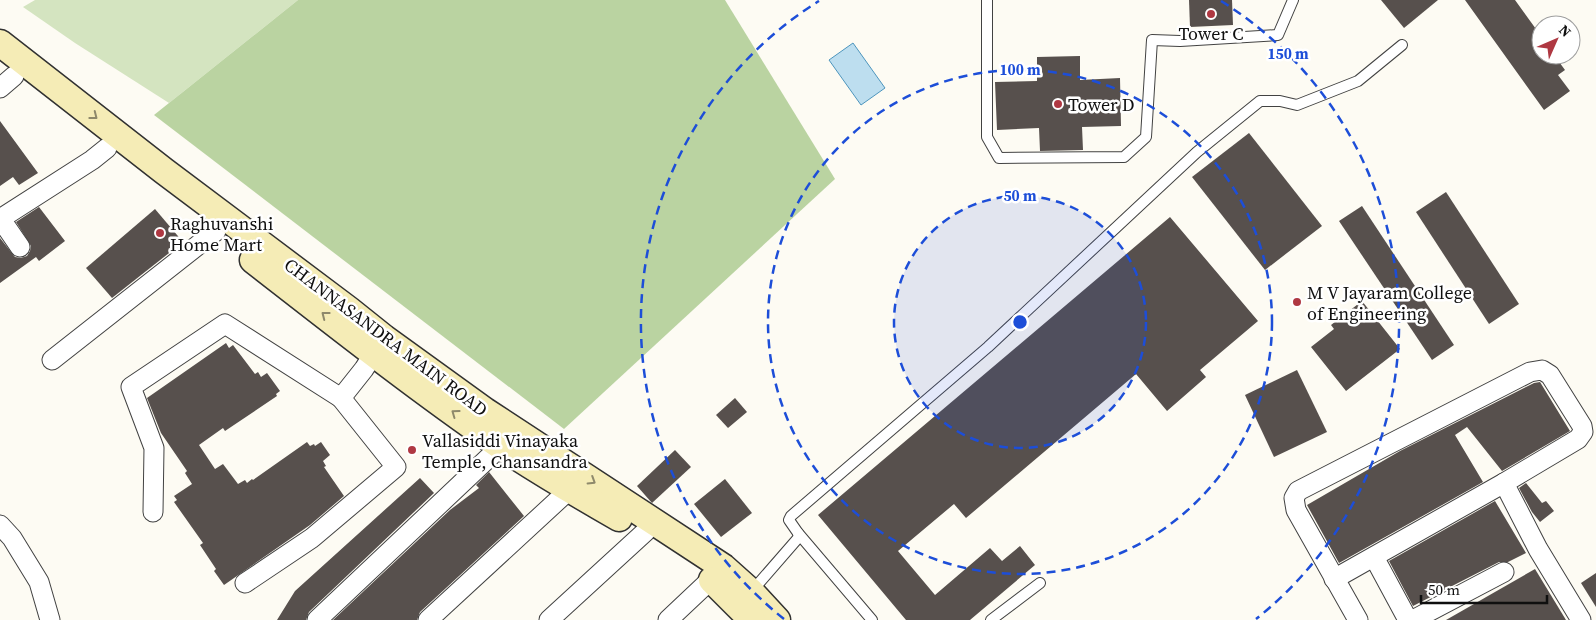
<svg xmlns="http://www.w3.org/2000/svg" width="1596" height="620" font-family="'Source Serif 4',serif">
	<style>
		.green { fill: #d4e4c0 }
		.forest { fill: #bad3a1 }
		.water { fill: #bddeef; stroke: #4d95bd }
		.building { fill: #57504d }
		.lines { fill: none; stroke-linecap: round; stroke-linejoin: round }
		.lane-casing { stroke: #424242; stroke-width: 12 }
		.street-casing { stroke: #424242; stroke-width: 21 }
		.secondary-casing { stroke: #313131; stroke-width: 29 }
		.lane { stroke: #fff; stroke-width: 10 }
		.street { stroke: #fff; stroke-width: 19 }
		.secondary { stroke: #f5ecb6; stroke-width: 26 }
		.oneway { stroke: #8e896b }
		.ring { fill: none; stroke: #1d4ed8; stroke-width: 2.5; stroke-dasharray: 9 6 }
		.poi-dot { fill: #af3842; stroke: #fff; stroke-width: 2 }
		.labels { text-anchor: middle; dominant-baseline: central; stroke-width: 5; stroke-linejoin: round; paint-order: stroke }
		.poi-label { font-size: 18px; fill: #0f0f0f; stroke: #fff; text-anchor: start }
		.street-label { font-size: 18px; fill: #0f0f0f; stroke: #fff }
		.centre { fill: #1d4ed8; stroke: #fff; stroke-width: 2.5 }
		.ring-label { font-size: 15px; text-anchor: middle; font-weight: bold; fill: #1d4ed8; stroke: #fff; stroke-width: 5; stroke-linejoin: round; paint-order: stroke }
	</style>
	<rect width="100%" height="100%" fill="#fdfbf3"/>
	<path class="green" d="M 35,0 L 298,0 L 169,103 L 75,43 L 23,7 Z"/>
	<path class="forest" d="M 298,0 L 725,0 L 835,179 L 564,429 L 154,115 Z"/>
	<path class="water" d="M 853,43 L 885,88 L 861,105 L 829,60 Z"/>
	<g class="building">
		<path d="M 1189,0 L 1232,0 L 1233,25 L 1190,27 Z"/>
		<path d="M 1381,0 L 1438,0 L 1404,28 Z"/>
		<path d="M 1465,0 L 1515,0 L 1541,36 L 1541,55 L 1554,55 L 1565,70 L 1558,75 L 1570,91 L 1544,110 Z"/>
		<path d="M 1080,56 L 1080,80 L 1120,78 L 1121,126 L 1082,127 L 1083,150 L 1040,151 L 1039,128 L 997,130 L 995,82 L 1037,81 L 1037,57 Z"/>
		<path d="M 0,121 L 38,173 L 19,185 L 13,177 L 0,186 Z"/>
		<path d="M 1249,133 L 1322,226 L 1265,270 L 1192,177 Z"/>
		<path d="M 1446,192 L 1519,304 L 1489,324 L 1416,212 Z"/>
		<path d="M 1362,206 L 1454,345 L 1432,360 L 1339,221 Z"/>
		<path d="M 39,207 L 65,241 L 39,261 L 36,257 L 0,283 L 0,238 L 15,257 L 21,258 L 27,256 L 30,251 L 31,246 L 16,222 Z"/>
		<path d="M 155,209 L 183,242 L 112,298 L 86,268 Z"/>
		<path d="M 1170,217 L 1258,321 L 1200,370 L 1206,377 L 1167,411 L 1136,374 L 966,518 L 954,504 L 898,551 L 935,595 L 990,548 L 1002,561 L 1020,546 L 1035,565 L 970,620 L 906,620 L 818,515 Z"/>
		<path d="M 1362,301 L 1400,349 L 1346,391 L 1311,347 L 1334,329 L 1331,325 Z"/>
		<path d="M 226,343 L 229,348 L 233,345 L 255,374 L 258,372 L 261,377 L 267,373 L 280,391 L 276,394 L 277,396 L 225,431 L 223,428 L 199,445 L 215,469 L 223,464 L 238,484 L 245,480 L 247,483 L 252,479 L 253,480 L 307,442 L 310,446 L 314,444 L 315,446 L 321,442 L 330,455 L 323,461 L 326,466 L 324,467 L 344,496 L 310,525 L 224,585 L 214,571 L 216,569 L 200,545 L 203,543 L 174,502 L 177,500 L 174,496 L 192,484 L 185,473 L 187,471 L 161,433 L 147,398 Z"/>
		<path d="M 1297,370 L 1327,432 L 1274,457 L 1245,395 Z"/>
		<path d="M 1540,382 L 1570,431 L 1502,471 L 1467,427 L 1455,435 L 1483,482 L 1339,563 L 1307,505 L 1400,451 L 1534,383 Z"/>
		<path d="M 735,398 L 747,412 L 728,428 L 716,415 Z"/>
		<path d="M 675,450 L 691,467 L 652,503 L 637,486 Z"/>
		<path d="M 489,472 L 524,516 L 420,612 L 417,620 L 333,620 L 450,510 L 479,488 L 476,485 Z"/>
		<path d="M 420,478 L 434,493 L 309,612 L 306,620 L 277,620 L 295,591 Z"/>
		<path d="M 725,479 L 752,513 L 721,537 L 694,504 Z"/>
		<path d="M 1526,483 L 1542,503 L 1546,501 L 1554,511 L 1540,522 L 1532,512 L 1519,488 Z"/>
		<path d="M 1495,501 L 1526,553 L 1508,562 L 1499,562 L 1413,606 L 1389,561 Z"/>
		<path d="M 1535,569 L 1566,620 L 1446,620 Z"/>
		<path d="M 1596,573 L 1596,607 L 1581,583 Z"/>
	</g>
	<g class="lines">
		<g class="lane-casing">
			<g id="lane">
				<path d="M 987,0 L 987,137 L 999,158 L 1124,157 L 1146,137 L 1152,40 L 1180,41 L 1278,35 L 1293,0"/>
				<path d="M 798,533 L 872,620"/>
				<path d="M 752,591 L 799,537 L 798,533 L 789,520 L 791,516 L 988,347 L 1197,152 L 1260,101 L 1280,101 L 1297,105 L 1358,81 L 1402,45"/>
				<path d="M 991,620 L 1040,583"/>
			</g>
		</g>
		<g class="street-casing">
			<g id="street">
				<path d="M 0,88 L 14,76"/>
				<path d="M 0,218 L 20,247"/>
				<path d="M 0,219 L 92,160 L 107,148"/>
				<path d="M 52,360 L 216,231"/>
				<path d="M 153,512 L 154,448 L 131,387 L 225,324 L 341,398"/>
				<path d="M 0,525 L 12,538 L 39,582 L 50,620"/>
				<path d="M 1374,557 L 1408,620"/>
				<path d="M 1334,579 L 1504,483"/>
				<path d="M 245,583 L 312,538 L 396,467 L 341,398 L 364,369 L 380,344"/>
				<path d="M 317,620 L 501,446"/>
				<path d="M 428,620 L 569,490"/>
				<path d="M 549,620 L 645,532 L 654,521"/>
				<path d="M 668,620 L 721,570"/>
				<path d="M 1358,620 L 1296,510 L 1294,498 L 1298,491 L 1530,372 L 1542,370 L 1550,375 L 1582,426 L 1583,432 L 1578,439 L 1504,483 L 1538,549 L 1581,620"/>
				<path d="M 1413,620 L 1504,572"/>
			</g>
		</g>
		<g class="secondary-casing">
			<g id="secondary">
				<path d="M 0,43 L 164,171 L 349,310 L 384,338 L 485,411 L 723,567 L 751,592 L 777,620"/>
				<path d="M 253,260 C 334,323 415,387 499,445 C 538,471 579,495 619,518"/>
				<path d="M 712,580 L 752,620"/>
			</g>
		</g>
		<use href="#lane" class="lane"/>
		<use href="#street" class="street"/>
		<use href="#secondary" class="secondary"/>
	</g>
	<defs><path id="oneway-chevron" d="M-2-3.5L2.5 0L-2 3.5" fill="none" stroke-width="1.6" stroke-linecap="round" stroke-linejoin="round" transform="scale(1.25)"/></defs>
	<g class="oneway">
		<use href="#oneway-chevron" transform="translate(94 116) rotate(38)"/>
		<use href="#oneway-chevron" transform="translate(325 315) rotate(-142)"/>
		<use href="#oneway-chevron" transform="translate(455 413) rotate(-144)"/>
		<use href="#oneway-chevron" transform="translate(592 481) rotate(32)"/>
	</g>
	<circle cx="1020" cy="322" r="126" fill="#1d4ed8" fill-opacity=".12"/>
	<g class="ring">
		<circle cx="1020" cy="322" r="126"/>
		<circle cx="1020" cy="322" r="252"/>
		<path d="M784 619A379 379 0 0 1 819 1M1221 1A379 379 0 0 1 1256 619"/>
	</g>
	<g class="poi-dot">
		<circle cx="1211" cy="14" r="5"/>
		<circle cx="1058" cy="104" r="5"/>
		<circle cx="160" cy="233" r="5"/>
		<circle cx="1297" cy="302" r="5"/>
		<circle cx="412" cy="450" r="5"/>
	</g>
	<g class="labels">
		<g class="poi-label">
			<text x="1211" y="33" text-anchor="middle">Tower C</text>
			<text x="1068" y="104">Tower D</text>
			<text x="170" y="223">Raghuvanshi<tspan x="170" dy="21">Home Mart</tspan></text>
			<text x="1307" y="292">M V Jayaram College<tspan x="1307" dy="21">of Engineering</tspan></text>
			<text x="422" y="440">Vallasiddi Vinayaka<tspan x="422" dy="21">Temple, Chansandra</tspan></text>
		</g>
		<g class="street-label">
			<text transform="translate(386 337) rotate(37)">CHANNASANDRA MAIN ROAD</text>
		</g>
	</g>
	<circle cx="1020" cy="322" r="8" class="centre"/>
	<g class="ring-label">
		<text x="1288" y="59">150 m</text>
		<text x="1020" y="75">100 m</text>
		<text x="1020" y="201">50 m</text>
	</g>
	<g transform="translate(1556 40) rotate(45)"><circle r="24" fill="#ffffff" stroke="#9f9f9f"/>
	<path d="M0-4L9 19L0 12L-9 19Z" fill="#af3842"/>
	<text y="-8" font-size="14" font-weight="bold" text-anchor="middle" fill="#0f0f0f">N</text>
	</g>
	<path d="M1421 595v8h126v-8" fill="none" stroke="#0f0f0f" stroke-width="2.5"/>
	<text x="1428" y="595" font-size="15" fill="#0f0f0f" stroke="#ffffff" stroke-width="4" paint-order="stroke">50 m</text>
</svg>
